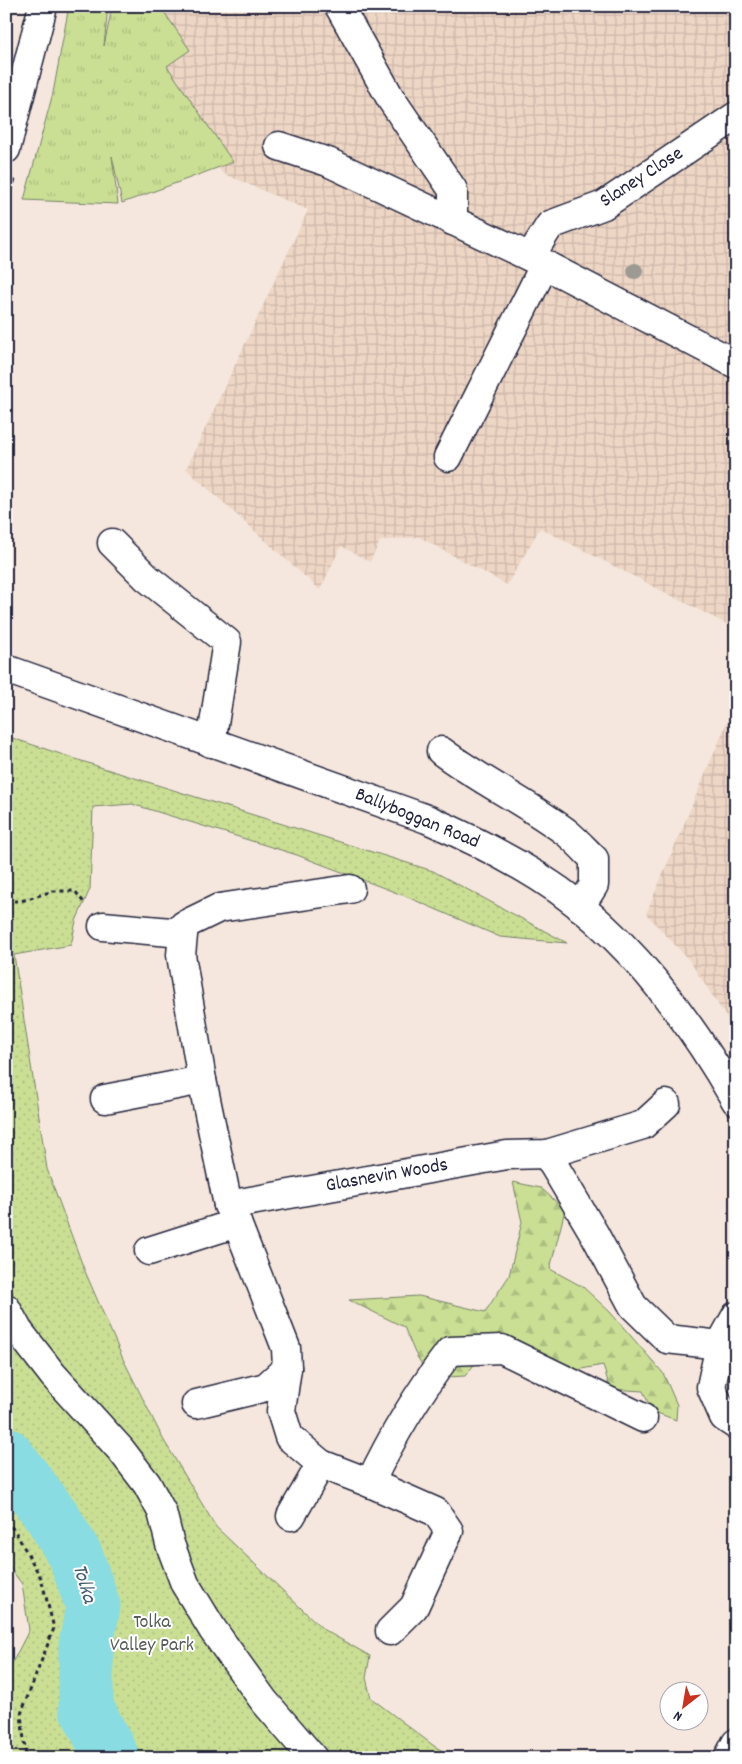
<svg xmlns="http://www.w3.org/2000/svg" width="742" height="1764" font-family="Dekko,sans-serif">
	<style>
		.industrial { fill: url(#industrial-grid) }
		.grass { fill: url(#grass-tufts); stroke: #768068 }
		.forest { fill: url(#forest-firs); stroke: #768068 }
		.park { fill: url(#park-dots); stroke: #768068 }
		.lines { fill: none; stroke-linecap: round; stroke-linejoin: round }
		.river { stroke: #8adce3; stroke-width: 55 }
		.minor-casing { stroke: #22223b; stroke-width: 31 }
		.major-casing { stroke: #22223b; stroke-width: 31 }
		.path { stroke: #22223b; stroke-width: 3; stroke-dasharray: 4 4; stroke-linecap: butt }
		.minor { stroke: #fff; stroke-width: 28 }
		.major { stroke: #fff; stroke-width: 28 }
		.tree { fill: #9c9a93 }
		.labels { text-anchor: middle; dominant-baseline: central; stroke-width: 4; stroke-linejoin: round; paint-order: stroke }
		.street-label { font-size: 20px; fill: #22223b; stroke: #fff }
		.park-label { font-size: 20px; fill: #545b56; stroke: #fff }
		.water-label { font-size: 21px; font-style: italic; fill: #415a6d; stroke: #fff }
	</style>
	<defs>
		<pattern id="industrial-grid" width="8" height="8" patternUnits="userSpaceOnUse" patternTransform="scale(1.25)"><rect width="8" height="8" fill="#eed6c5"/><path d="M0 4h8M4 0v8" fill="none" stroke="#ccb7aa"/></pattern>
		<pattern id="grass-tufts" width="24" height="20" patternUnits="userSpaceOnUse" patternTransform="scale(1.25)"><rect width="24" height="20" fill="#cadf94"/><path d="M3 7l-1-3M5 7V3M7 7l1-3M15 17l-1-3M17 17v-4M19 17l1-3" fill="none" stroke="#adbf80"/></pattern>
		<pattern id="forest-firs" width="22" height="20" patternUnits="userSpaceOnUse" patternTransform="scale(1.25)"><rect width="22" height="20" fill="#cadf94"/><path d="M5 1l3.5 6h-7zM16 11l3.5 6h-7z" fill="#adbf80"/></pattern>
		<pattern id="park-dots" width="8" height="8" patternUnits="userSpaceOnUse" patternTransform="scale(1.25)"><rect width="8" height="8" fill="#cadf94"/><path d="M2 2h.1M6 6h.1" fill="none" stroke="#adbf80" stroke-width="1.8" stroke-linecap="round"/></pattern>
	</defs>
	<rect width="100%" height="100%" fill="#f5e7dd"/>
	<filter id="ink" filterUnits="userSpaceOnUse"><feTurbulence type="fractalNoise" baseFrequency=".02" numOctaves="2"/><feDisplacementMap in="SourceGraphic" scale="10" xChannelSelector="R" yChannelSelector="G"/><feConvolveMatrix kernelMatrix="1 2 1 2 8 2 1 2 1" color-interpolation-filters="sRGB"/></filter>
	<g filter="url(#ink)">
		<g class="industrial">
			<path d="M 152,6 L 736,6 L 736,629 L 540,528 L 507,585 L 419,537 L 380,541 L 370,562 L 341,546 L 320,590 L 186,469 L 308,210 L 222,173 L 142,57 Z"/>
			<path d="M 736,701 L 736,1032 L 689,960 L 646,914 Z"/>
		</g>
		<path class="grass" d="M 69,6 L 108,6 L 104,46 L 110,17 L 111,6 L 160,6 L 190,50 L 167,66 L 233,162 L 122,203 L 112,156 L 118,204 L 24,200 L 53,93 Z"/>
		<path class="forest" d="M 513,1182 L 541,1188 L 565,1210 L 550,1269 L 583,1287 L 610,1312 L 663,1373 L 677,1405 L 676,1420 L 652,1411 L 643,1391 L 610,1389 L 603,1365 L 571,1371 L 522,1343 L 486,1350 L 465,1376 L 430,1378 L 415,1353 L 404,1327 L 349,1300 L 419,1296 L 485,1312 L 509,1276 L 522,1222 Z"/>
		<path class="park" d="M 6,736 L 106,769 L 433,871 L 567,943 L 500,937 L 405,896 L 297,855 L 132,804 L 93,807 L 90,889 L 76,921 L 71,945 L 14,955 L 47,1169 L 84,1269 L 123,1359 L 163,1439 L 216,1527 L 324,1630 L 370,1656 L 366,1678 L 371,1698 L 434,1746 L 455,1758 L 6,1758 L 6,1675 L 29,1630 L 22,1584 L 6,1563 Z"/>
		<g class="lines">
			<path class="river" d="M 6,1455 L 52,1516 L 76,1557 L 93,1606 L 86,1645 L 86,1707 L 112,1758"/>
			<g class="minor-casing">
				<g id="minor">
					<path d="M 339,6 L 391,99 L 453,190 L 453,221"/>
					<path d="M 279,146 L 328,162 L 530,257 L 736,364"/>
					<path d="M 530,257 L 550,225 L 604,205 L 736,116"/>
					<path d="M 448,457 L 545,264"/>
					<path d="M 112,543 L 147,578 L 227,642 L 211,743"/>
					<path d="M 6,669 L 427,819 C 466,836 503,855 539,877 C 624,930 687,1015 736,1101"/>
					<path d="M 441,751 C 481,781 526,802 566,832 C 576,840 585,850 594,859 L 594,885 L 580,907"/>
					<path d="M 350,889 L 219,908 L 184,925 L 181,955 L 202,1080 L 228,1205 L 237,1223 L 286,1348 L 287,1368 L 281,1411 L 289,1437 L 321,1464 L 370,1483 L 436,1512 L 449,1531 L 414,1607 L 390,1631"/>
					<path d="M 103,926 L 182,933"/>
					<path d="M 105,1099 L 202,1080"/>
					<path d="M 547,1154 L 595,1235 L 633,1306 L 667,1339 L 720,1345"/>
					<path d="M 228,1205 L 507,1155 L 547,1154 L 643,1125 L 666,1104"/>
					<path d="M 149,1251 L 237,1223"/>
					<path d="M 6,1308 L 18,1330 L 53,1375 L 121,1450 L 147,1484 L 162,1512 L 170,1544 L 185,1584 L 213,1630 L 264,1701 L 313,1758"/>
					<path d="M 736,1316 L 720,1345 L 711,1387 L 724,1417 L 736,1425"/>
					<path d="M 196,1404 L 266,1387 L 287,1368"/>
					<path d="M 370,1483 C 392,1436 419,1392 450,1351 L 502,1349 L 643,1418"/>
					<path d="M 291,1516 L 321,1464"/>
					<path d="M 728,1758 L 736,1743"/>
				</g>
			</g>
			<g class="major-casing">
				<path id="major" d="M 6,149 L 43,6"/>
			</g>
			<g class="path">
				<path d="M 6,206 L 16,176"/>
				<path d="M 6,901 L 21,901 L 53,891 L 75,891 L 85,904"/>
				<path d="M 6,1520 L 16,1533 L 41,1578 L 54,1628 L 21,1714 L 26,1758"/>
			</g>
			<use href="#minor" class="minor"/>
			<use href="#major" class="major"/>
		</g>
		<circle class="tree" cx="635" cy="271" r="8"/>
	</g>
	<g class="labels">
		<g class="street-label">
			<text transform="translate(642 178) rotate(-33)">Slaney Close</text>
			<text transform="translate(417 819) rotate(22)">Ballyboggan Road</text>
			<text transform="translate(387 1176) rotate(-10)">Glasnevin Woods</text>
		</g>
		<g class="park-label">
			<text x="152" y="1623">Tolka<tspan x="152" dy="23">Valley Park</tspan></text>
		</g>
		<g class="water-label">
			<text transform="translate(83 1584) rotate(73)">Tolka</text>
		</g>
	</g>
	<rect width="742" height="1764" fill="none" stroke="#fff" stroke-width="25"/>
	<rect x="12" y="12" width="717" height="1739" fill="none" stroke="#22223b" stroke-width="2" filter="url(#ink)"/>
	<g transform="translate(684 1706) rotate(211)"><circle r="24" fill="#ffffff" stroke="#a7a7b1"/>
	<path d="M0-4L9 19L0 12L-9 19Z" fill="#c8321e"/>
	<text y="-8" font-size="14" font-weight="bold" text-anchor="middle" fill="#22223b">N</text>
	</g>
</svg>
